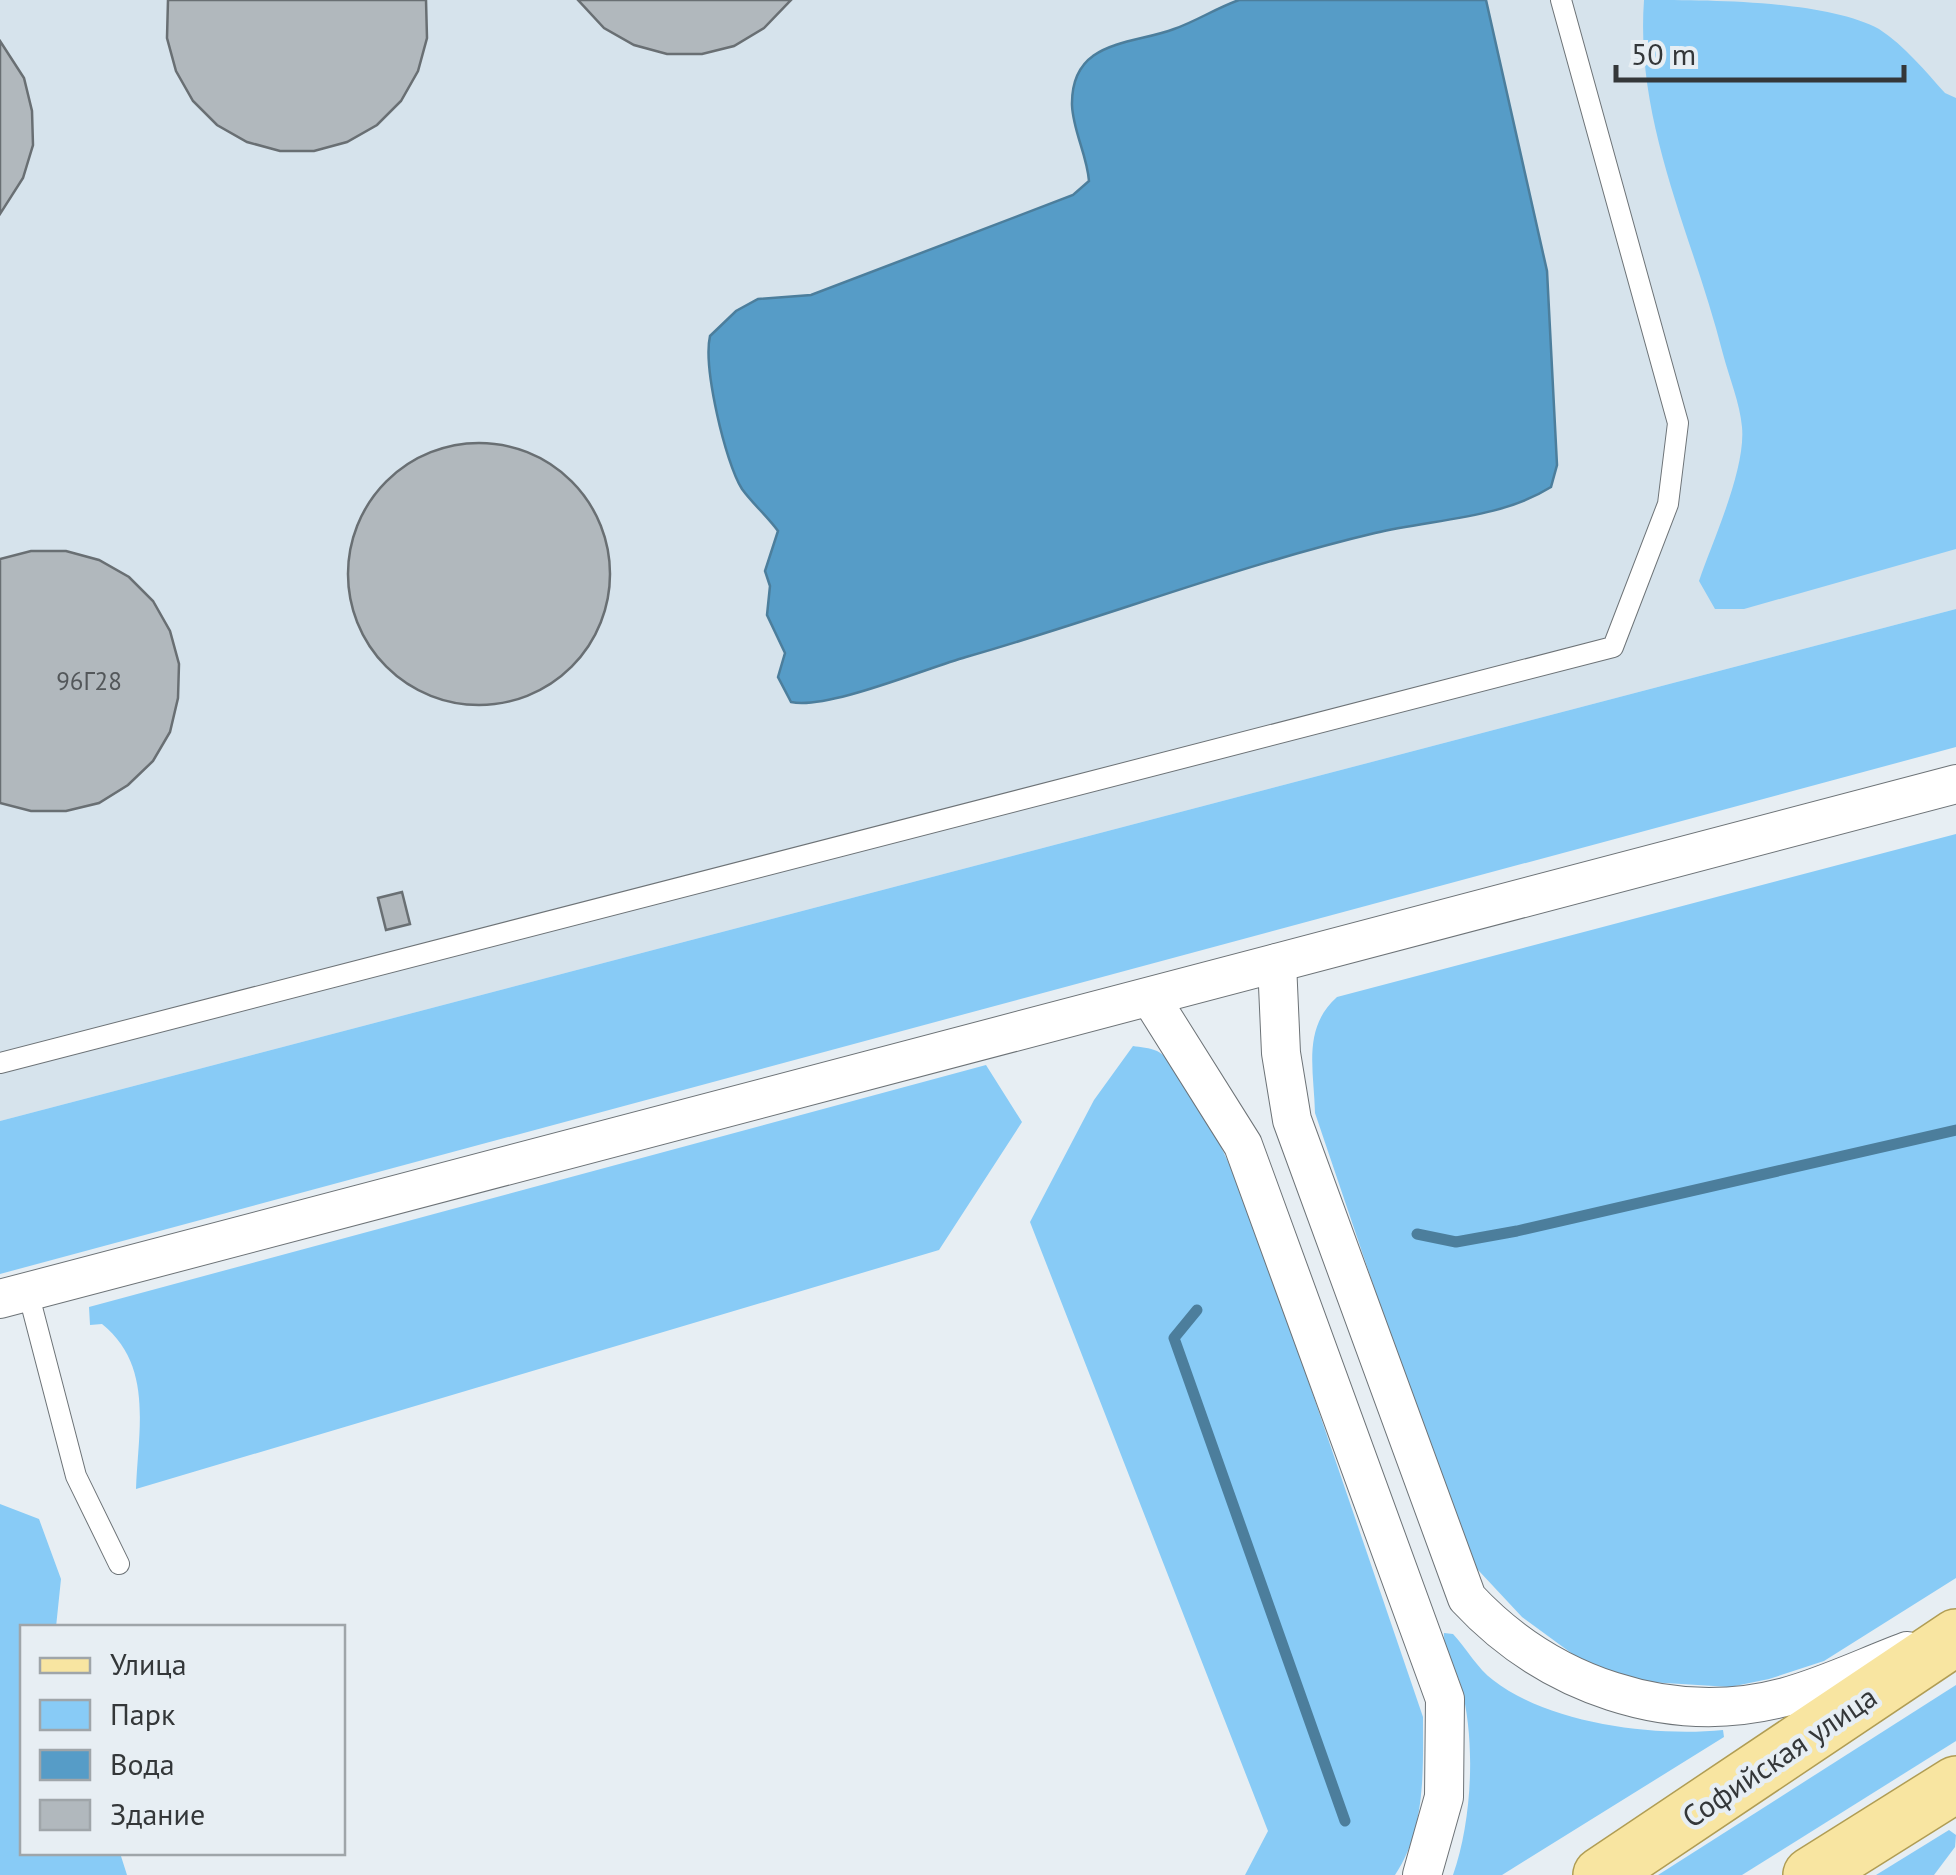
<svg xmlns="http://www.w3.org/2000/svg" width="1956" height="1875" font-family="'PT Sans',sans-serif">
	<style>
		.built { fill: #d6e3ec }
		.green { fill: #88cbf6 }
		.water { fill: #569cc7; stroke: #4c7e9c; stroke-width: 2.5 }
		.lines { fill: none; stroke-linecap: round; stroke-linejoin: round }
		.stream { stroke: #4c7e9c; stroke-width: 11 }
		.building { fill: #b1b8bd; stroke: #696f73; stroke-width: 2.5 }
		.lane-casing { stroke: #6d7377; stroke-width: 22 }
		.street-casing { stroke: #6d7377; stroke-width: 40 }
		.primary-casing { stroke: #b09d54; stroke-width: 58 }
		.lane { stroke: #fff; stroke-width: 20 }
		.street { stroke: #fff; stroke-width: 38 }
		.primary { stroke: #f8e5a1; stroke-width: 55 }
		.labels { text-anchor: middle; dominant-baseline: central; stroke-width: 9; stroke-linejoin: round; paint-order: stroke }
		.number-label { font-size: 25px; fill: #53575a }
		.street-label { font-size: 30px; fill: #343739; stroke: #e7eef3 }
	</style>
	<rect width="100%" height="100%" fill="#e7eef3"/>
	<path class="built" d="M 0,0 L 1956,0 L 1956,609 L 0,1121 Z"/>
	<g class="green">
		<path d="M 1644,0 C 1709,0 1825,0 1879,29 C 1905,46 1925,71 1945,93 L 1956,98 L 1956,549 L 1744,609 L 1715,609 L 1699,581 C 1713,540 1746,469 1742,427 C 1740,403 1729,377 1723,354 C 1693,235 1635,125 1644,0 Z"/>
		<path d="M 1956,609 L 1956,747 L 0,1274 L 0,1121 Z"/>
		<path d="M 1956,834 L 1956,1578 L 1824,1661 L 1769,1679 L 1730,1687 L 1649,1682 L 1593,1669 L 1522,1617 L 1465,1556 L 1315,1113 C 1314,1070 1302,1028 1337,997 Z"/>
		<path d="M 1133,1046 C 1140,1047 1150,1048 1157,1051 C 1189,1067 1234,1175 1250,1210 L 1423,1717 C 1423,1770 1426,1829 1395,1875 L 1245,1875 L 1268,1831 L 1030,1222 L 1094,1100 Z"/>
		<path d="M 986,1065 L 1022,1122 L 939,1250 L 136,1489 C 138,1430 154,1366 102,1324 L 90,1325 L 89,1307 Z"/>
		<path d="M 0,1504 L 39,1519 L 61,1579 L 56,1627 L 22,1628 L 22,1852 L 120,1853 L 127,1875 L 0,1875 Z"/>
		<path d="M 1444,1633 L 1453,1634 C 1466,1648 1478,1669 1493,1680 C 1549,1724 1655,1737 1723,1730 L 1724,1737 L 1502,1875 L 1453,1875 C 1472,1821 1476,1742 1461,1686 C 1456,1668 1443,1652 1444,1633 Z"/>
		<path d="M 1956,1685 L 1956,1741 L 1742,1875 L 1658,1875 Z"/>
		<path d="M 1949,1830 L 1956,1835 L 1955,1847 L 1934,1875 L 1876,1875 Z"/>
	</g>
	<path class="water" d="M 1239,0 L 1486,0 L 1547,271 L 1557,465 L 1551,487 C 1500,519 1433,519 1375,533 C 1236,566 1103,618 966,657 C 924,669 827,710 791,702 L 778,677 L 785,653 L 767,615 L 770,586 L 765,571 L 778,531 C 767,516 752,503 742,489 C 725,462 703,367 710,336 L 736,311 L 758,299 L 811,295 L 1073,195 L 1089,181 C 1087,155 1073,131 1072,105 C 1071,39 1132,45 1174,29 C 1197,21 1216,8 1239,0 Z"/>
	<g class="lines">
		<g class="stream">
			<path d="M 1417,1234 L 1456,1242 L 1517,1231 L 1956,1130"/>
			<path d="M 1197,1310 L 1174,1338 L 1345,1821"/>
		</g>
	</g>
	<g class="building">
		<path d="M 168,0 L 426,0 L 427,38 L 418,71 L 401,101 L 377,125 L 347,142 L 314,151 L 280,151 L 247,142 L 217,125 L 193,101 L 176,71 L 167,38 Z"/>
		<path d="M 578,0 L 791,0 L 764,28 L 734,46 L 702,54 L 667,54 L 634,45 L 604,28 Z"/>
		<path d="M 0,41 L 24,78 L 32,111 L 33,145 L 23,178 L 0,214 Z"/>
		<circle cx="479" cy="574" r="131"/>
		<path d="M 31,551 L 66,551 L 99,560 L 129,577 L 153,601 L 170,631 L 179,664 L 178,698 L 170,732 L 153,761 L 128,785 L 99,803 L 66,811 L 31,811 L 0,803 L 0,559 Z"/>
		<path d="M 402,892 L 410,924 L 386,930 L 378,898 Z"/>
	</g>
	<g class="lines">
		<g class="lane-casing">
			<g id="lane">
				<path d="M 0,1063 L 1613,647 L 1668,504 L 1678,423 L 1561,0"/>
				<path d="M 28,1292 L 76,1476 L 119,1564"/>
			</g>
		</g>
		<g class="street-casing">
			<g id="street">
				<path d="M 1277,963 L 1281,1053 L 1292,1120 L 1467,1598 C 1547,1684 1669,1728 1785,1697 C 1826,1686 1867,1666 1907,1651"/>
				<path d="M 1150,997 L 1243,1145 L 1445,1699 L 1444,1797 L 1422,1875"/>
				<path d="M 0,1299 L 1956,784"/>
			</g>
		</g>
		<g class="primary-casing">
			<g id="primary">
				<path d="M 1601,1875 L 1956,1637"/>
				<path d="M 1811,1875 L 1956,1784"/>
			</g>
		</g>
		<use href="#lane" class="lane"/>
		<use href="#street" class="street"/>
		<use href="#primary" class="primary"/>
	</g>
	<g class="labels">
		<g class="number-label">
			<text x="89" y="681">96Г28</text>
		</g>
		<g class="street-label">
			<text transform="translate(1779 1756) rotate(-34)">Софийская улица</text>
		</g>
	</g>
	<rect x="20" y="1625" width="325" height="230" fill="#e7eef3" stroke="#9fa5a9" stroke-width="2.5"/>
	<rect x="40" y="1658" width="50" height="15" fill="#f8e5a1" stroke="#9fa5a9" stroke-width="2.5"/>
	<text x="110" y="1675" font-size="30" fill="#343739">Улица</text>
	<rect x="40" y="1700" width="50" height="30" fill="#88cbf6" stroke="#9fa5a9" stroke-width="2.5"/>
	<text x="110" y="1725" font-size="30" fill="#343739">Парк</text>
	<rect x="40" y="1750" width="50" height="30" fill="#569cc7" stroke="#9fa5a9" stroke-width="2.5"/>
	<text x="110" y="1775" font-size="30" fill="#343739">Вода</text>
	<rect x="40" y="1800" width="50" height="30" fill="#b1b8bd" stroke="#9fa5a9" stroke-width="2.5"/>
	<text x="110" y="1825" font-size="30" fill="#343739">Здание</text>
	<path d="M1616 65v15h288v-15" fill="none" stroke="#343739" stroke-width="5"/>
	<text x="1631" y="65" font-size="30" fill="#343739" stroke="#e7eef3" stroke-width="8" paint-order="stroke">50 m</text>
</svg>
